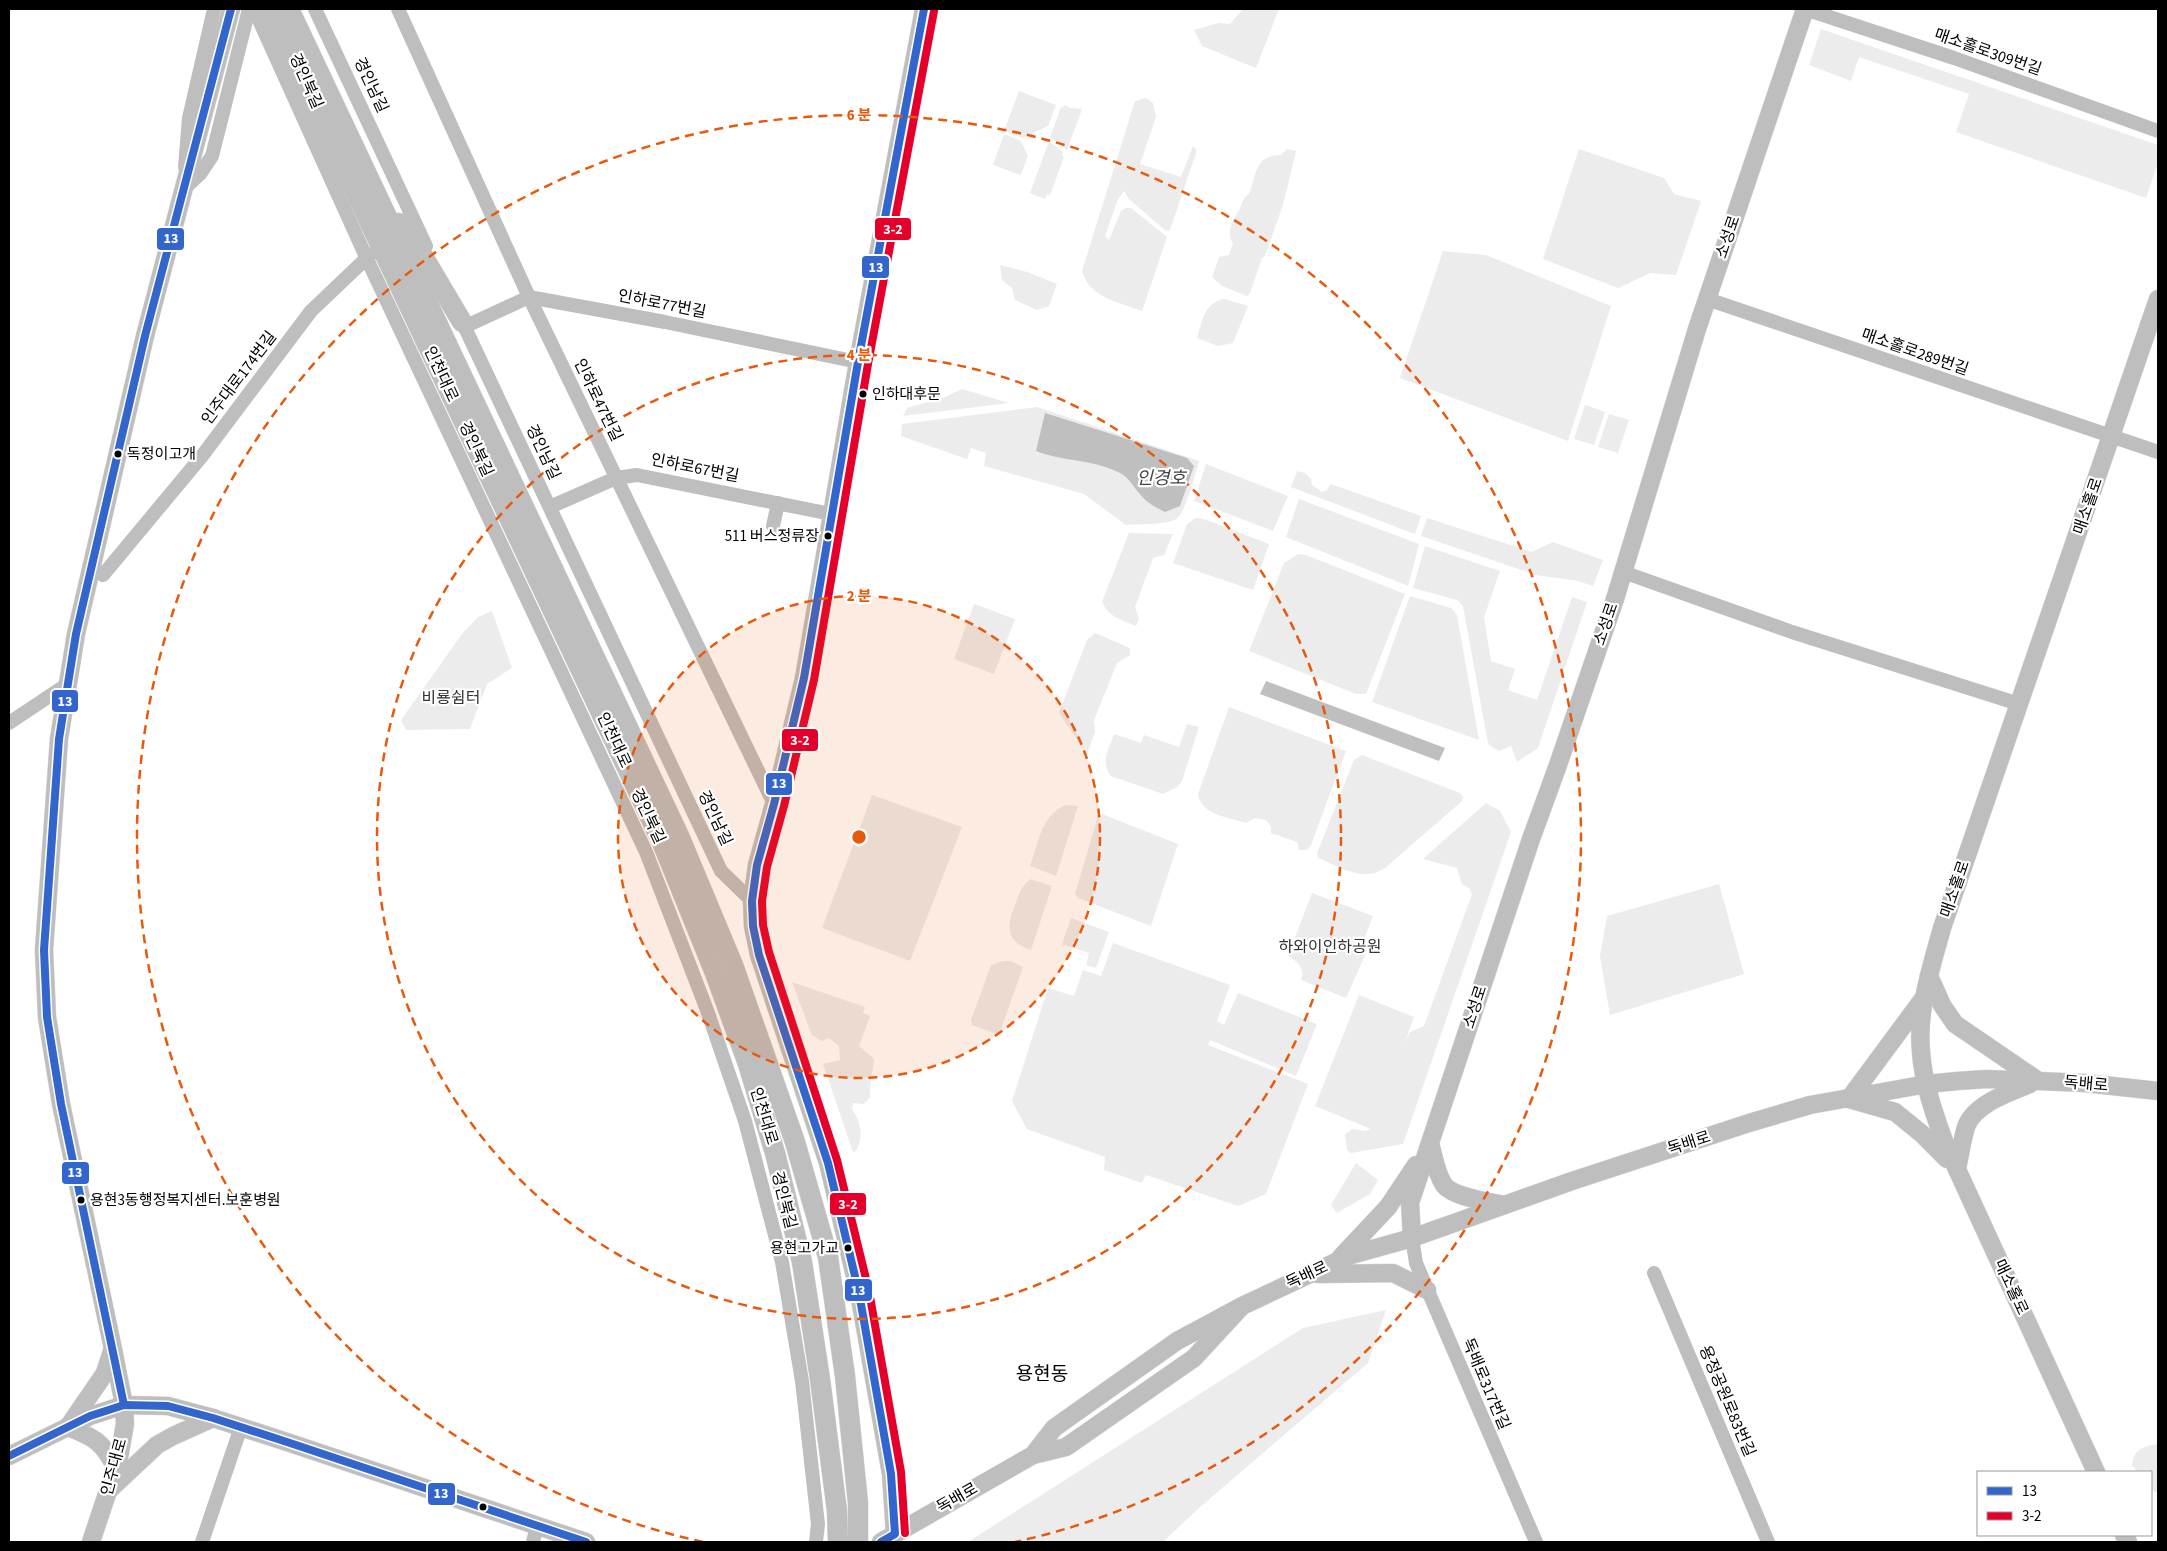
<svg xmlns="http://www.w3.org/2000/svg" width="2167" height="1551" font-family="'Source Sans 3','Noto Sans KR',sans-serif">
	<style>
		.green { fill: #ececec }
		.water { fill: #bfbfbf }
		.lines { fill: none; stroke-linecap: round; stroke-linejoin: round }
		.major-casing { stroke: #dbdbdb; stroke-width: 19 }
		.highway-casing { stroke: #dbdbdb; stroke-width: 21 }
		.minor { stroke: #bebebe; stroke-width: 14 }
		.major { stroke: #bebebe; stroke-width: 18 }
		.highway { stroke: #bebebe; stroke-width: 20 }
		.bus-1-casing { stroke: #fff; stroke-width: 11 }
		.bus-2-casing { stroke: #fff; stroke-width: 11 }
		.bus-1 { stroke: #36c; stroke-width: 8 }
		.bus-2 { stroke: #e4002b; stroke-width: 8 }
		.ring { fill: none; stroke: #e8590c; stroke-width: 2.5; stroke-dasharray: 9 6 }
		.bus-dot { fill: #000; stroke: #fff; stroke-width: 2 }
		.labels { text-anchor: middle; dominant-baseline: central; stroke-width: 4.5; stroke-linejoin: round; paint-order: stroke }
		.bus-label { font-size: 15px; fill: #000; stroke: #fff; text-anchor: start }
		.street-label { font-size: 16px; fill: #000; stroke: #fff }
		.park-label { font-size: 16px; fill: #333; stroke: #fff }
		.water-label { font-size: 18px; font-style: italic; fill: #444; stroke: #fff }
		.quarter-label { font-size: 19px; fill: #000; stroke: #fff }
		.centre { fill: #e8590c; stroke: #fff; stroke-width: 2.5 }
		.ring-label { font-size: 15px; text-anchor: middle; font-weight: bold; fill: #e8590c; stroke: #fff; stroke-width: 4.5; stroke-linejoin: round; paint-order: stroke }
		.line-badge { stroke: #fff; stroke-width: 2 }
		.badge-label { font-size: 14px; text-anchor: middle; font-weight: bold; fill: #fff }
	</style>
	<rect width="100%" height="100%" fill="#fff"/>
	<g class="green">
		<path d="M 1243,9 L 1279,9 L 1256,68 L 1202,46 L 1194,30 L 1219,23 L 1230,24 Z"/>
		<path d="M 1821,29 L 2158,145 L 2158,163 L 2146,198 L 1956,132 L 1969,94 L 1859,57 L 1851,81 L 1809,65 Z"/>
		<path d="M 1019,91 L 1056,105 L 1048,126 L 1023,138 L 1004,131 Z"/>
		<path d="M 1146,98 L 1153,103 L 1156,117 L 1140,164 L 1181,177 L 1193,146 L 1196,149 L 1196,153 L 1170,230 L 1166,231 L 1129,199 L 1124,191 L 1118,199 L 1105,236 L 1109,240 L 1121,211 L 1126,208 L 1131,208 L 1167,237 L 1142,311 C 1118,302 1090,298 1082,271 L 1135,101 Z"/>
		<path d="M 1064,105 L 1071,108 L 1082,109 L 1067,150 L 1050,137 L 1061,107 L 1063,108 Z"/>
		<path d="M 1004,134 L 1021,141 L 1028,156 L 1021,175 L 993,165 Z"/>
		<path d="M 1049,141 L 1063,152 L 1062,156 L 1064,157 L 1050,195 L 1047,194 L 1045,199 L 1030,193 Z"/>
		<path d="M 1287,149 L 1296,151 L 1283,205 L 1265,256 L 1262,258 L 1250,293 L 1247,296 L 1222,286 L 1212,277 L 1219,257 L 1229,255 L 1233,244 C 1226,231 1232,222 1239,210 C 1243,203 1242,198 1249,194 C 1257,173 1255,155 1281,155 Z"/>
		<path d="M 1579,149 L 1664,178 L 1674,194 L 1701,201 L 1676,275 L 1650,273 L 1618,288 L 1543,259 Z"/>
		<path d="M 1443,251 L 1486,255 L 1611,306 L 1568,441 L 1400,378 Z"/>
		<path d="M 1000,265 L 1027,272 L 1057,284 L 1049,306 L 1037,310 L 1015,300 L 1012,288 L 1002,280 Z"/>
		<path d="M 1224,299 L 1248,306 L 1233,343 L 1218,346 L 1197,338 C 1203,320 1203,304 1224,299 Z"/>
		<path d="M 962,389 L 1009,403 L 903,416 L 907,408 L 945,397 Z"/>
		<path d="M 1585,405 L 1605,412 L 1594,445 L 1574,439 Z"/>
		<path d="M 1037,407 L 1199,461 C 1195,473 1186,513 1176,519 C 1167,525 1138,524 1126,525 L 1084,494 L 984,466 L 986,453 L 971,448 L 967,459 L 901,436 L 902,424 Z"/>
		<path d="M 1609,414 L 1629,420 L 1618,453 L 1598,447 Z"/>
		<path d="M 1206,464 L 1288,496 L 1273,531 L 1194,501 Z"/>
		<path d="M 1297,471 L 1305,473 L 1311,479 L 1312,485 L 1322,492 L 1327,490 L 1331,484 L 1421,516 L 1415,534 L 1291,487 Z"/>
		<path d="M 1299,499 L 1419,544 L 1408,586 L 1286,537 Z"/>
		<path d="M 1196,518 L 1204,519 L 1269,544 L 1253,590 L 1173,563 L 1187,524 Z"/>
		<path d="M 1427,518 L 1532,552 L 1553,542 L 1603,560 L 1593,586 L 1578,581 L 1536,575 L 1421,536 Z"/>
		<path d="M 1129,533 L 1173,534 L 1164,555 L 1153,558 L 1135,607 L 1139,619 L 1136,626 C 1121,620 1109,617 1102,602 Z"/>
		<path d="M 1425,546 L 1500,571 L 1484,617 L 1491,661 L 1515,669 L 1508,690 L 1537,700 L 1572,597 L 1587,602 L 1538,748 L 1517,762 L 1511,746 L 1499,751 L 1489,745 L 1487,738 L 1463,606 L 1457,600 L 1413,588 Z"/>
		<path d="M 1298,554 L 1306,555 L 1405,594 L 1366,694 L 1356,694 L 1249,651 L 1284,563 Z"/>
		<path d="M 1410,596 L 1451,608 L 1457,615 L 1479,740 L 1372,702 Z"/>
		<path d="M 974,604 L 1015,619 L 994,674 L 954,659 Z"/>
		<path d="M 492,611 L 512,668 L 487,684 L 470,729 L 406,730 L 401,720 L 462,634 L 478,617 Z"/>
		<path d="M 1095,633 L 1130,648 L 1130,655 L 1117,663 L 1094,720 L 1095,732 L 1087,754 L 1059,713 L 1087,640 Z"/>
		<path d="M 1229,707 L 1346,751 L 1311,845 L 1307,850 L 1299,850 L 1297,842 L 1271,833 L 1271,827 L 1266,820 L 1255,818 L 1246,823 C 1228,817 1201,815 1198,794 Z"/>
		<path d="M 1187,724 L 1199,727 L 1182,781 L 1177,787 L 1163,794 L 1111,776 C 1100,762 1109,749 1114,734 L 1141,743 L 1144,735 L 1179,747 Z"/>
		<path d="M 1362,755 L 1460,793 L 1463,797 L 1461,802 L 1385,868 C 1363,883 1341,867 1318,858 L 1317,853 L 1354,760 Z"/>
		<path d="M 872,795 L 962,827 L 910,961 L 822,928 Z"/>
		<path d="M 1486,803 L 1500,811 L 1511,832 L 1403,1144 L 1351,1153 L 1347,1150 L 1345,1134 L 1353,1129 L 1365,1131 L 1371,1129 L 1315,1106 L 1359,995 L 1414,1017 L 1405,1042 L 1410,1032 L 1424,1026 L 1472,894 L 1469,888 L 1462,884 L 1457,868 L 1423,859 Z"/>
		<path d="M 1065,805 L 1078,806 L 1056,876 L 1030,866 C 1038,844 1041,816 1065,805 Z"/>
		<path d="M 1102,814 L 1178,844 L 1151,926 L 1078,898 L 1075,894 L 1098,816 Z"/>
		<path d="M 1031,879 L 1052,886 L 1031,950 C 1004,941 1007,925 1016,902 C 1020,892 1022,885 1031,879 Z"/>
		<path d="M 1719,884 L 1744,974 L 1610,1015 L 1600,956 L 1607,916 Z"/>
		<path d="M 1312,893 L 1373,916 L 1364,939 L 1371,942 L 1346,998 L 1301,980 C 1306,969 1297,961 1288,956 Z"/>
		<path d="M 1071,918 L 1109,932 L 1096,968 L 1086,965 L 1089,953 L 1062,944 Z"/>
		<path d="M 1113,943 L 1230,985 L 1217,1021 L 1224,1025 L 1238,993 L 1317,1024 L 1296,1076 L 1210,1040 L 1208,1045 L 1308,1084 L 1266,1194 L 1238,1206 L 1146,1175 L 1142,1183 L 1104,1170 L 1105,1157 L 1027,1129 L 1012,1101 L 1048,988 L 1074,996 L 1083,970 L 1101,976 Z"/>
		<path d="M 1003,961 L 1011,961 L 1023,967 L 999,1035 L 972,1025 L 971,1020 L 991,965 Z"/>
		<path d="M 792,982 L 865,1007 L 863,1013 L 870,1016 L 859,1046 L 874,1059 C 873,1072 869,1084 870,1097 L 864,1104 L 853,1103 L 852,1109 C 861,1123 864,1135 856,1151 L 853,1152 L 823,1064 L 840,1060 L 839,1046 L 829,1038 L 822,1041 L 812,1035 Z"/>
		<path d="M 1356,1163 L 1378,1180 L 1370,1194 L 1337,1213 L 1331,1205 Z"/>
		<path d="M 1386,1310 L 1368,1363 L 1199,1508 L 1163,1542 L 968,1542 L 1303,1328 Z"/>
		<path d="M 2157,1444 L 2158,1491 L 2156,1492 L 2151,1490 L 2151,1472 L 2139,1472 L 2132,1466 C 2133,1450 2142,1447 2157,1444 Z"/>
	</g>
	<g class="water">
		<path d="M 1045,413 L 1187,458 L 1194,466 L 1180,506 L 1165,512 C 1155,507 1147,503 1140,494 C 1134,488 1129,478 1122,474 C 1095,459 1064,462 1036,451 Z"/>
		<path d="M 1266,681 L 1445,748 L 1439,761 L 1260,694 Z"/>
	</g>
	<g class="lines">
		<g class="major-casing">
			<g id="major">
				<path d="M 1929,976 L 1942,1005 L 1955,1024 L 2037,1080"/>
				<path d="M 1923,999 L 1849,1099 L 1895,1112 L 1922,1134 L 1947,1159"/>
				<path d="M 1430,1143 C 1434,1157 1436,1173 1444,1185 C 1453,1197 1489,1202 1504,1205"/>
				<path d="M 1957,1169 C 1960,1155 1962,1140 1966,1127 C 1974,1104 2010,1092 2030,1084"/>
				<path d="M 1412,1238 L 1410,1203 L 1531,839 L 1558,765 L 1615,599 L 1697,329 L 1805,9"/>
				<path d="M 1341,1257 L 1388,1207 L 1416,1165"/>
				<path d="M 1318,1274 L 1393,1273 L 1427,1290"/>
				<path d="M 1242,1306 L 1194,1358 L 1066,1447 L 1033,1455 L 1054,1428 L 1177,1341 L 1242,1306 L 1310,1274 L 1351,1255 L 1412,1238 L 1572,1181 L 1749,1123 L 1810,1105 L 1927,1084 L 1957,1081 L 1987,1079 L 2085,1083 L 2158,1091"/>
				<path d="M 112,1351 L 105,1373 L 68,1427 C 95,1438 102,1441 116,1468"/>
				<path d="M 9,1456 L 90,1416 L 124,1405 L 168,1406 L 213,1418 L 290,1443 L 586,1542"/>
				<path d="M 2096,1472 L 1944,1141 C 1934,1113 1923,1082 1921,1052 C 1917,1010 1931,968 1942,928 L 2158,299"/>
				<path d="M 109,1490 L 157,1445 L 173,1436 L 213,1418"/>
				<path d="M 895,1534 L 891,1474 L 859,1293 L 828,1163 L 759,955 L 753,926 L 752,901 L 757,865 L 774,804 L 804,678 L 858,362 L 924,9"/>
				<path d="M 2124,1535 L 2128,1542"/>
				<path d="M 91,1542 L 119,1458 L 125,1424 L 124,1405 L 113,1349 L 61,1104 L 47,1017 L 44,950 L 59,739 L 76,634 L 145,336 L 231,9"/>
				<path d="M 881,1542 L 1033,1455"/>
			</g>
		</g>
		<g class="highway-casing">
			<g id="highway">
				<path d="M 269,9 L 662,842 L 715,973 L 748,1064 L 775,1153 L 802,1262 L 820,1379 L 837,1511 L 838,1542"/>
				<path d="M 289,9 L 680,838 L 733,965 L 765,1056 L 795,1142 L 828,1257 L 845,1376 L 858,1503 L 858,1542"/>
				<path d="M 399,223 L 411,236 L 462,322"/>
			</g>
		</g>
		<g class="minor">
			<path d="M 254,9 L 367,259 L 646,852 L 707,1010 L 745,1121 L 782,1262 L 802,1381 L 818,1524 L 816,1542"/>
			<path d="M 315,9 L 426,246"/>
			<path d="M 398,9 L 529,297 L 774,804"/>
			<path d="M 1805,9 L 1954,58 L 2158,131"/>
			<path d="M 185,167 L 189,118 L 214,9"/>
			<path d="M 184,189 L 200,174 L 212,156 L 249,9"/>
			<path d="M 1707,299 L 2158,452"/>
			<path d="M 459,315 L 721,871 L 752,901"/>
			<path d="M 464,327 L 529,297 L 665,322 L 858,362"/>
			<path d="M 550,507 L 616,478 L 637,475 L 831,514"/>
			<path d="M 773,526 L 778,503"/>
			<path d="M 1623,572 L 1792,632 L 2019,704"/>
			<path d="M 103,575 L 202,456 L 311,311 L 371,254"/>
			<path d="M 9,723 L 66,685"/>
			<path d="M 1412,1238 L 1416,1263 L 1536,1542"/>
			<path d="M 1654,1273 L 1768,1542"/>
			<path d="M 202,1542 L 241,1427"/>
			<path d="M 533,1542 L 537,1526"/>
		</g>
		<use href="#major" class="major"/>
		<use href="#highway" class="highway"/>
		<g class="bus-1-casing">
			<g id="bus-1">
				<path d="M 124,1405 L 61,1104 L 47,1017 L 44,950 L 59,739 L 76,634 L 145,336 L 231,9"/>
				<path d="M 9,1456 L 90,1416 L 124,1405 L 168,1406 L 213,1418 L 290,1443 L 586,1542"/>
				<path d="M 881,1542 L 895,1534 L 891,1474 L 859,1293 L 828,1163 L 759,955 L 753,926 L 752,901 L 757,865 L 774,804 L 804,678 L 858,362 L 924,9"/>
			</g>
		</g>
		<g class="bus-2-casing">
			<path id="bus-2" d="M 905,1533 L 901,1472 L 869,1291 L 837,1160 L 769,952 L 763,925 L 762,901 L 767,867 L 784,806 L 814,680 L 868,364 L 934,11"/>
		</g>
		<use href="#bus-1" class="bus-1"/>
		<use href="#bus-2" class="bus-2"/>
	</g>
	<circle cx="859" cy="837" r="241" fill="#e8590c" fill-opacity=".12"/>
	<g class="ring">
		<circle cx="859" cy="837" r="241"/>
		<circle cx="859" cy="837" r="482"/>
		<path d="M703 1542A722 722 0 1 1 1015 1542"/>
	</g>
	<g class="bus-dot">
		<circle cx="863" cy="394" r="4.5"/>
		<circle cx="118" cy="454" r="4.5"/>
		<circle cx="828" cy="536" r="4.5"/>
		<circle cx="81" cy="1200" r="4.5"/>
		<circle cx="848" cy="1248" r="4.5"/>
		<circle cx="483" cy="1507" r="4.5"/>
	</g>
	<g class="labels">
		<g class="bus-label">
			<text x="872" y="394">인하대후문</text>
			<text x="127" y="454">독정이고개</text>
			<text x="819" y="536" text-anchor="end">511 버스정류장</text>
			<text x="90" y="1200">용현3동행정복지센터.보훈병원</text>
			<text x="839" y="1248" text-anchor="end">용현고가교</text>
		</g>
		<g class="street-label">
			<text transform="translate(1988 52) rotate(19)">매소홀로309번길</text>
			<text transform="translate(306 81) rotate(66)">경인북길</text>
			<text transform="translate(371 85) rotate(65)">경인남길</text>
			<text transform="translate(1728 237) rotate(-71)">소성로</text>
			<text transform="translate(662 304) rotate(11)">인하로77번길</text>
			<text transform="translate(1915 352) rotate(19)">매소홀로289번길</text>
			<text transform="translate(441 374) rotate(65)">인천대로</text>
			<text transform="translate(239 378) rotate(-53)">인주대로174번길</text>
			<text transform="translate(598 400) rotate(64)">인하로47번길</text>
			<text transform="translate(476 449) rotate(65)">경인북길</text>
			<text transform="translate(543 452) rotate(65)">경인남길</text>
			<text transform="translate(695 468) rotate(11)">인하로67번길</text>
			<text transform="translate(2088 506) rotate(-71)">매소홀로</text>
			<text transform="translate(1606 624) rotate(-71)">소성로</text>
			<text transform="translate(614 740) rotate(65)">인천대로</text>
			<text transform="translate(648 816) rotate(65)">경인북길</text>
			<text transform="translate(715 818) rotate(65)">경인남길</text>
			<text transform="translate(1955 889) rotate(-71)">매소홀로</text>
			<text transform="translate(1475 1007) rotate(-72)">소성로</text>
			<text transform="translate(2086 1084) rotate(5)">독배로</text>
			<text transform="translate(764 1116) rotate(73)">인천대로</text>
			<text transform="translate(1689 1143) rotate(-18)">독배로</text>
			<text transform="translate(784 1200) rotate(76)">경인북길</text>
			<text transform="translate(1307 1275) rotate(-25)">독배로</text>
			<text transform="translate(2011 1287) rotate(65)">매소홀로</text>
			<text transform="translate(1486 1384) rotate(67)">독배로317번길</text>
			<text transform="translate(1727 1401) rotate(67)">용정공원로83번길</text>
			<text transform="translate(114 1467) rotate(-75)">인주대로</text>
			<text transform="translate(957 1498) rotate(-30)">독배로</text>
		</g>
		<g class="park-label">
			<text x="451" y="698">비룡쉼터</text>
			<text x="1330" y="947">하와이인하공원</text>
		</g>
		<g class="water-label">
			<text x="1161" y="478">인경호</text>
		</g>
		<g class="quarter-label">
			<text x="1042" y="1374">용현동</text>
		</g>
	</g>
	<circle cx="859" cy="837" r="8" class="centre"/>
	<g class="ring-label">
		<text x="859" y="120">6 분</text>
		<text x="859" y="360">4 분</text>
		<text x="859" y="601">2 분</text>
	</g>
	<g class="line-badge">
		<rect x="874" y="217" width="38" height="24" rx="5" fill="#e4002b"/>
		<rect x="156" y="227" width="29" height="24" rx="5" fill="#36c"/>
		<rect x="861" y="255" width="29" height="24" rx="5" fill="#36c"/>
		<rect x="51" y="689" width="28" height="24" rx="5" fill="#36c"/>
		<rect x="781" y="728" width="38" height="24" rx="5" fill="#e4002b"/>
		<rect x="765" y="772" width="28" height="24" rx="5" fill="#36c"/>
		<rect x="61" y="1161" width="29" height="24" rx="5" fill="#36c"/>
		<rect x="829" y="1192" width="38" height="24" rx="5" fill="#e4002b"/>
		<rect x="844" y="1278" width="29" height="24" rx="5" fill="#36c"/>
		<rect x="427" y="1482" width="29" height="24" rx="5" fill="#36c"/>
	</g>
	<g class="badge-label">
		<text x="893" y="234">3-2</text>
		<text x="171" y="243">13</text>
		<text x="876" y="272">13</text>
		<text x="65" y="706">13</text>
		<text x="800" y="745">3-2</text>
		<text x="779" y="788">13</text>
		<text x="75" y="1177">13</text>
		<text x="848" y="1209">3-2</text>
		<text x="858" y="1295">13</text>
		<text x="441" y="1498">13</text>
	</g>
	<rect width="2167" height="1551" fill="none" stroke="#000000" stroke-width="20"/>
	<rect x="1977" y="1471" width="175" height="65" fill="#ffffff" stroke="#999999"/>
	<rect x="1987" y="1487" width="25" height="8" fill="#3366cc" stroke="#999999"/>
	<text x="2022" y="1496" font-size="15" fill="#000000">13</text>
	<rect x="1987" y="1512" width="25" height="8" fill="#e4002b" stroke="#999999"/>
	<text x="2022" y="1521" font-size="15" fill="#000000">3-2</text>
</svg>
